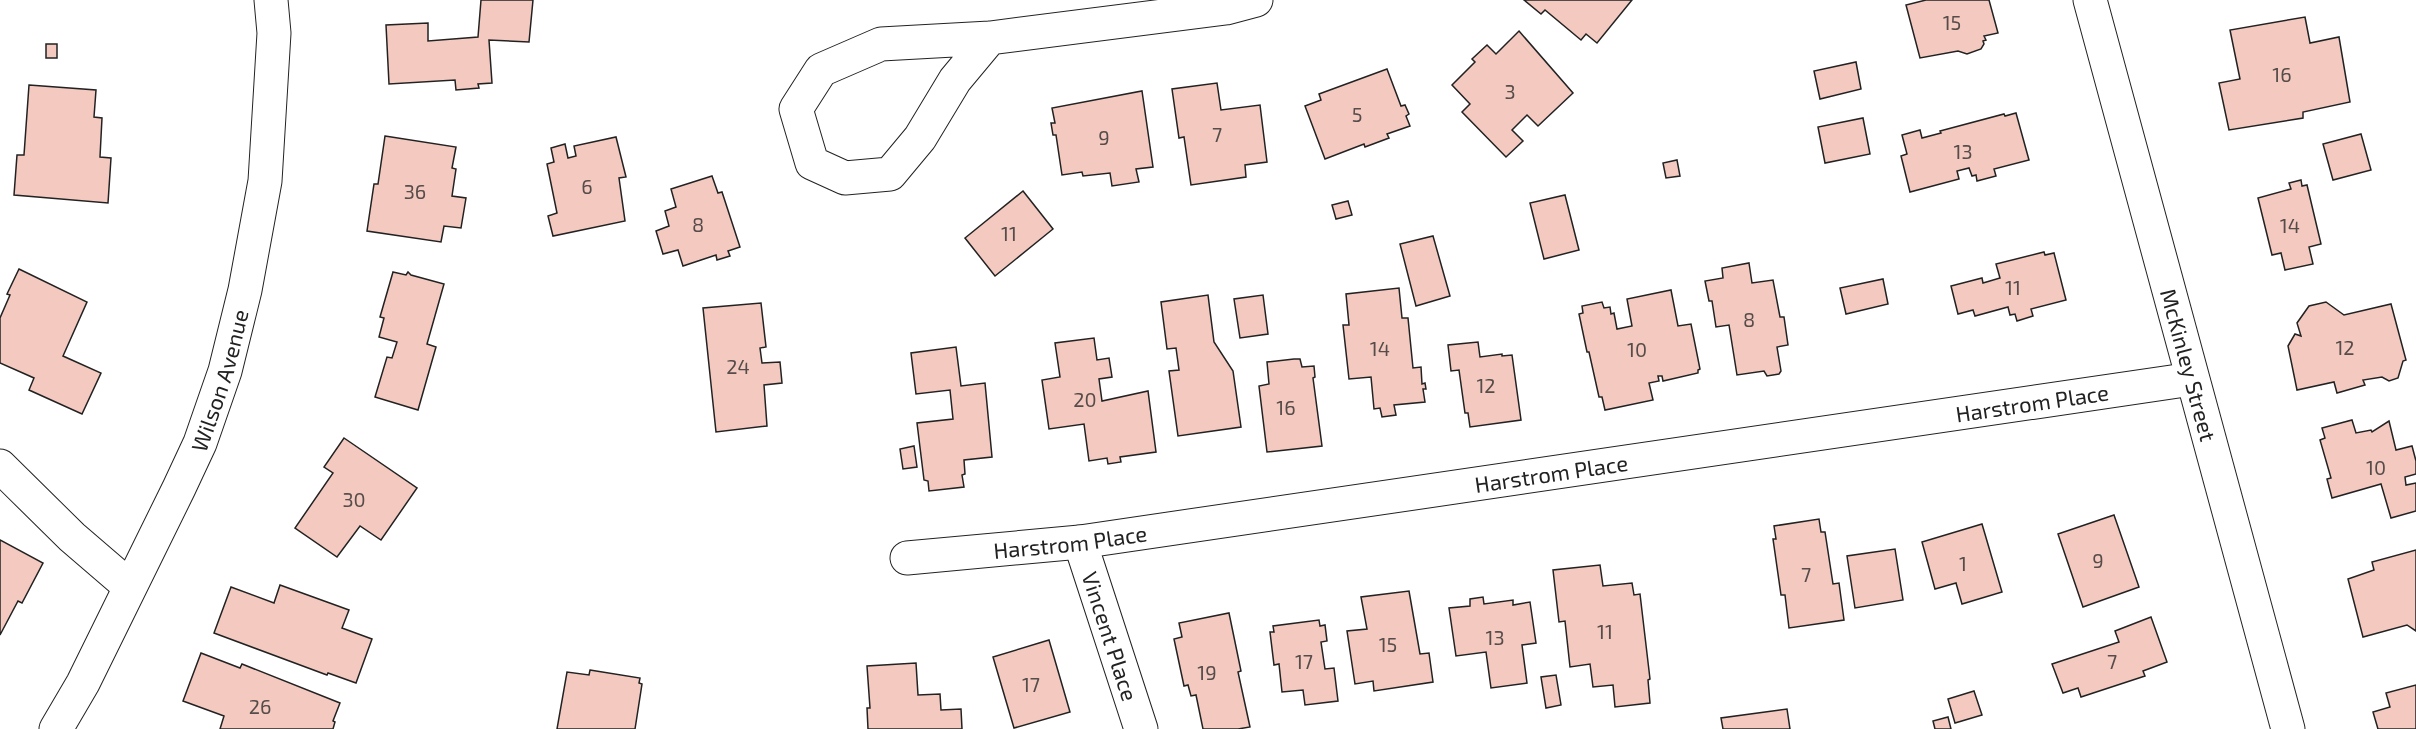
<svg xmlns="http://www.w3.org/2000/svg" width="2416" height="729" font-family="'Exo 2',sans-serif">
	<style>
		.building { fill: #f3c9c0; stroke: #222; stroke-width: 1.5 }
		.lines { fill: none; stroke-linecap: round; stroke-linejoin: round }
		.minor-casing { stroke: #222; stroke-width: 35 }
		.major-casing { stroke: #222; stroke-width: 35 }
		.minor { stroke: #fff; stroke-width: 33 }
		.major { stroke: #fff; stroke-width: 33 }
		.labels { text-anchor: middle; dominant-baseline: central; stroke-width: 4.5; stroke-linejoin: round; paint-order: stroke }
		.number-label { font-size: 20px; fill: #564c4a }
		.street-label { font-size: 22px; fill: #222; stroke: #fff }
	</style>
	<rect width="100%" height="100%" fill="#fff"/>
	<g class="building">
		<path d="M 481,0 L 533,0 L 529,42 L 489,40 L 492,83 L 478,84 L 479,88 L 456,90 L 455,80 L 389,84 L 386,25 L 428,23 L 428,41 L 478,37 Z"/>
		<path d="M 1524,0 L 1632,0 L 1597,43 L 1586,34 L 1581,40 L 1545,10 L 1541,14 Z"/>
		<path d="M 1926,0 L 1989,0 L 1998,33 L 1984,36 L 1986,40 L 1983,41 L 1984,44 L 1981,49 L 1967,54 L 1958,51 L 1920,58 L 1906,5 Z"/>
		<path d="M 2305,17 L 2310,43 L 2339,37 L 2350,102 L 2303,112 L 2303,118 L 2229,130 L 2219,83 L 2240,79 L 2230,30 Z"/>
		<path d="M 1519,31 L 1573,93 L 1538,126 L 1527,115 L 1512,130 L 1523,141 L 1506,157 L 1462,112 L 1470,104 L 1452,85 L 1475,62 L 1472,59 L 1487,45 L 1496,54 Z"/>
		<rect x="46" y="44" width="11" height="14"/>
		<path d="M 1856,62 L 1861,89 L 1820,99 L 1814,71 Z"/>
		<path d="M 1387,69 L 1401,106 L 1405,105 L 1409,114 L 1406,116 L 1410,126 L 1387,134 L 1389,138 L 1365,147 L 1364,144 L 1325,159 L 1305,106 L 1321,100 L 1319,94 Z"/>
		<path d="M 1217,83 L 1221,110 L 1260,105 L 1267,162 L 1245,165 L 1246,177 L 1191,185 L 1184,137 L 1179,138 L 1172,89 Z"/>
		<path d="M 29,85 L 96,90 L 94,117 L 102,118 L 100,157 L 111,158 L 108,203 L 14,195 L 17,155 L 24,155 Z"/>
		<path d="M 1142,91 L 1153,167 L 1136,169 L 1139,182 L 1112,186 L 1110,173 L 1083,176 L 1082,172 L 1062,175 L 1056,135 L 1053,135 L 1051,123 L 1055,123 L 1052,108 Z"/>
		<path d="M 2016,113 L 2029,160 L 1994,169 L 1996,176 L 1977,181 L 1976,175 L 1972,176 L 1969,168 L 1957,171 L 1959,179 L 1910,192 L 1901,156 L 1907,154 L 1902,135 L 1920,130 L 1922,138 L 1941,133 L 1940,131 L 2004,114 L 2005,116 Z"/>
		<path d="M 1863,118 L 1870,154 L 1825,163 L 1818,127 Z"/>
		<path d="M 2361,134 L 2371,170 L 2333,180 L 2323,144 Z"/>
		<path d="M 385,136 L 456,147 L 452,168 L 456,169 L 452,196 L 466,198 L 461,228 L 444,226 L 441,242 L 367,231 L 374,184 L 378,184 Z"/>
		<path d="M 616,137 L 626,177 L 619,178 L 625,221 L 553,236 L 548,216 L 557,213 L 547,164 L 554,162 L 551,148 L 565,144 L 568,158 L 576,156 L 574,146 Z"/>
		<path d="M 1677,160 L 1680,176 L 1666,178 L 1663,163 Z"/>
		<path d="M 712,176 L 718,193 L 722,192 L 740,247 L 728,251 L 730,256 L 717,260 L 716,255 L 683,266 L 678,250 L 663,254 L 656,231 L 669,226 L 665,211 L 676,207 L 671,189 Z"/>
		<path d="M 2301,180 L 2302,186 L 2307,185 L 2321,244 L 2309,247 L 2313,264 L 2285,270 L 2281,253 L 2272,255 L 2258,198 L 2291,189 L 2289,183 Z"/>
		<path d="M 1023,191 L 1053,229 L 995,276 L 965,238 Z"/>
		<path d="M 1565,195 L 1579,250 L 1544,259 L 1530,203 Z"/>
		<path d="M 1348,201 L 1352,215 L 1336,219 L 1332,205 Z"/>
		<path d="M 1433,236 L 1450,296 L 1416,306 L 1400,244 Z"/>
		<path d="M 2044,252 L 2045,255 L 2054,253 L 2066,300 L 2031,309 L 2033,316 L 2017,321 L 2015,314 L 2010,315 L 2008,307 L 1975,316 L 1973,310 L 1958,314 L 1951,286 L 1982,278 L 1983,283 L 2000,278 L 1996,264 Z"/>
		<path d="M 1749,263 L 1752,283 L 1773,280 L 1780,317 L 1784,317 L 1788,345 L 1777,347 L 1781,371 L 1779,374 L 1767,376 L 1764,371 L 1737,375 L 1729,325 L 1716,327 L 1712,301 L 1709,301 L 1705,281 L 1723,278 L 1722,268 Z"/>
		<path d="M 19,269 L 87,302 L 63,356 L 101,373 L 82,414 L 29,390 L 34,378 L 0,363 L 0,318 L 10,295 L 7,294 Z"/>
		<path d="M 393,272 L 406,275 L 408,272 L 411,275 L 444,284 L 427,344 L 436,347 L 418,410 L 375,397 L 387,357 L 392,358 L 397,342 L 379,337 L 384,318 L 380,317 Z"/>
		<path d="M 1883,279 L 1888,304 L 1846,314 L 1840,288 Z"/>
		<path d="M 1399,288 L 1402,318 L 1408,318 L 1413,368 L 1421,367 L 1422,384 L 1425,383 L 1426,389 L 1423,389 L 1425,402 L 1394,405 L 1396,415 L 1382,417 L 1380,408 L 1374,409 L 1371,377 L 1349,379 L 1343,325 L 1349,325 L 1346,294 Z"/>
		<path d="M 1671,290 L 1678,326 L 1691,324 L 1700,369 L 1698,370 L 1698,373 L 1663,381 L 1662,376 L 1658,376 L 1659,381 L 1649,383 L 1653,400 L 1605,410 L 1602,397 L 1599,397 L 1589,352 L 1587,352 L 1579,314 L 1583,313 L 1582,306 L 1602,302 L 1604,308 L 1610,307 L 1611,314 L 1614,313 L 1617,329 L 1632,326 L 1627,299 Z"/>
		<path d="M 1208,295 L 1214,342 L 1233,371 L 1241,427 L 1178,436 L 1169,371 L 1179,370 L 1176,348 L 1167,349 L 1161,302 Z"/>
		<path d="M 1263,295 L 1268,334 L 1240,338 L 1234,299 Z"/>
		<path d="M 2326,302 L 2344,315 L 2391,304 L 2406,360 L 2403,361 L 2398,378 L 2389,381 L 2382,377 L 2363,380 L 2365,385 L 2337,393 L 2334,382 L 2297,390 L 2288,346 L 2295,334 L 2301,336 L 2297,323 L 2309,306 Z"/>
		<path d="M 761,303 L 766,347 L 760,348 L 762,363 L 780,362 L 782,383 L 764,385 L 767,426 L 716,432 L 703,308 Z"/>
		<path d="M 1094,338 L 1097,360 L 1109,358 L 1112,377 L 1099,379 L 1102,401 L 1148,391 L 1156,452 L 1120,457 L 1121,462 L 1108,464 L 1107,458 L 1089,461 L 1084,424 L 1049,429 L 1042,380 L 1060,377 L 1055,343 Z"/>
		<path d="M 1478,342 L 1480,357 L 1502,354 L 1502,356 L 1512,355 L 1521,420 L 1470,427 L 1468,413 L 1465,413 L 1459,370 L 1451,371 L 1448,345 Z"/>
		<path d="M 956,347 L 961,386 L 985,383 L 992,457 L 964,460 L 965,474 L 962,475 L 964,487 L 929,491 L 928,481 L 924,480 L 917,423 L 953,419 L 950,390 L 916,394 L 911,353 Z"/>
		<path d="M 1294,359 L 1300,359 L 1302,367 L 1314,366 L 1315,377 L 1313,378 L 1322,446 L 1267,452 L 1259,386 L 1269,384 L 1267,362 Z"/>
		<path d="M 2352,420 L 2356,433 L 2371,430 L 2372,432 L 2389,421 L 2396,450 L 2412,446 L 2416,461 L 2416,474 L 2405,477 L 2406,485 L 2416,483 L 2416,511 L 2391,518 L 2381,484 L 2332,498 L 2327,479 L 2331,478 L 2320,440 L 2325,438 L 2322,428 Z"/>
		<path d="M 344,438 L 417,488 L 381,540 L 360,526 L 337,557 L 295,528 L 333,473 L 324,467 Z"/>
		<path d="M 914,446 L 917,467 L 903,469 L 900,449 Z"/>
		<path d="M 2114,515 L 2139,587 L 2083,607 L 2058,534 Z"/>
		<path d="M 1819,519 L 1821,532 L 1825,532 L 1833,584 L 1839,583 L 1844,620 L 1789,628 L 1785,595 L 1781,595 L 1773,539 L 1776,539 L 1774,526 Z"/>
		<path d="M 1982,524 L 2002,592 L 1962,604 L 1956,583 L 1935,589 L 1922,542 Z"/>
		<path d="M 0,540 L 43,563 L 22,603 L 18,601 L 0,635 Z"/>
		<path d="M 1895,549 L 1903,600 L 1855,608 L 1847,556 Z"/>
		<path d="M 2416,550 L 2416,631 L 2407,625 L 2363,637 L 2348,579 L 2374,570 L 2372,562 Z"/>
		<path d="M 1600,565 L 1603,586 L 1632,583 L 1634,595 L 1640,594 L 1650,679 L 1648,680 L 1650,703 L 1615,707 L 1613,685 L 1593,687 L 1590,664 L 1570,667 L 1565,621 L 1559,622 L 1553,570 Z"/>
		<path d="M 280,585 L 349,610 L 342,628 L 372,639 L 356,683 L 328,673 L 327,675 L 214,633 L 231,587 L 274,603 Z"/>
		<path d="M 1409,591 L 1420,654 L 1429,653 L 1433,682 L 1374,691 L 1373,681 L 1355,684 L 1347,631 L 1367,629 L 1361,597 Z"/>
		<path d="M 1483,597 L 1484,604 L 1513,600 L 1513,605 L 1530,602 L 1536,643 L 1522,645 L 1527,683 L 1491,688 L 1486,652 L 1456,656 L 1449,608 L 1470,606 L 1470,599 Z"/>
		<path d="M 1229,613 L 1241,671 L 1238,672 L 1250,727 L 1238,729 L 1203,729 L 1196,695 L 1191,696 L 1188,685 L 1184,686 L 1174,639 L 1182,637 L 1179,623 Z"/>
		<path d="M 2151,617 L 2167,662 L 2143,671 L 2145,676 L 2081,697 L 2078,688 L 2063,693 L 2052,664 L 2119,642 L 2115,631 Z"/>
		<path d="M 1319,620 L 1320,626 L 1325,625 L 1327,641 L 1321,642 L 1325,669 L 1334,668 L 1338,701 L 1305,705 L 1303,690 L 1282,692 L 1279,664 L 1274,665 L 1270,632 L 1274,632 L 1273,626 Z"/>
		<path d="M 1049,640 L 1070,712 L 1014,728 L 993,657 Z"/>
		<path d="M 201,653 L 240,668 L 242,664 L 340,703 L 333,721 L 335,722 L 333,729 L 220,729 L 224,716 L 183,701 Z"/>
		<path d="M 916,663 L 918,695 L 940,694 L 941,710 L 961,709 L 962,729 L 868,729 L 867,708 L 870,708 L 867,666 Z"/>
		<path d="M 590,670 L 640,678 L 639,683 L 642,684 L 635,729 L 557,729 L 567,672 L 589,675 Z"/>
		<path d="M 1556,675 L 1561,705 L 1546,708 L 1541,677 Z"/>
		<path d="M 2416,685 L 2416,729 L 2378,729 L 2373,712 L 2390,707 L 2386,693 Z"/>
		<path d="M 1974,691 L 1982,715 L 1955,723 L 1948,699 Z"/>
		<path d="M 1787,709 L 1790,729 L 1723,729 L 1721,718 Z"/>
		<path d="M 1948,717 L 1951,729 L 1935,729 L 1933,721 Z"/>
	</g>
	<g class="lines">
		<g class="minor-casing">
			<g id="minor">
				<path d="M 990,38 L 955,80 L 920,138 L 890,174 L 845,178 L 812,163 L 796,109 L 821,70 L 881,44 L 990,38 L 1226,8 L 1256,0"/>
				<path d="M 0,466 L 72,537 L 129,586"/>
				<path id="s1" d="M 1080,542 L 1141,729"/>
				<path id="s2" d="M 907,558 L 1080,542 L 2192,379"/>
				<path id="s3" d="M 56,729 L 83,683 L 179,488 L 200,443 L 225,371 L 245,290 L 265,181 L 274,33 L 271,0"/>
			</g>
		</g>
		<g class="major-casing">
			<g id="major">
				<path id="s4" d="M 2090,0 L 2288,729"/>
			</g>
		</g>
		<use href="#minor" class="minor"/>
		<use href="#major" class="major"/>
	</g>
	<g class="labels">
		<g class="number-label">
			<text x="1952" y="22">15</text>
			<text x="2282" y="74">16</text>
			<text x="1510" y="91">3</text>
			<text x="1357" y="114">5</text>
			<text x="1217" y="134">7</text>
			<text x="1104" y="137">9</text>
			<text x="1963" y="151">13</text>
			<text x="587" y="186">6</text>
			<text x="415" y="191">36</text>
			<text x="698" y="224">8</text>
			<text x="2290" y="225">14</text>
			<text x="1009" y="233">11</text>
			<text x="2013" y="287">11</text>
			<text x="1749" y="319">8</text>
			<text x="2345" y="347">12</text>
			<text x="1380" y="348">14</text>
			<text x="1637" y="349">10</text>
			<text x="738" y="366">24</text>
			<text x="1486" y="385">12</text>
			<text x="1085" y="399">20</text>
			<text x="1286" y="407">16</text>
			<text x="2376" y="467">10</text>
			<text x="354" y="499">30</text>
			<text x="2098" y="560">9</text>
			<text x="1963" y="563">1</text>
			<text x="1806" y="574">7</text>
			<text x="1605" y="631">11</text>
			<text x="1495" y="637">13</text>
			<text x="1388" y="644">15</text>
			<text x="1304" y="661">17</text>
			<text x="2112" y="661">7</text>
			<text x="1207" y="672">19</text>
			<text x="1031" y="684">17</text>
			<text x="260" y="706">26</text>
		</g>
		<g class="street-label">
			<text stroke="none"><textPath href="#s4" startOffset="378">McKinley Street</textPath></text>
			<text stroke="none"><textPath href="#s3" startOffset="386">Wilson Avenue</textPath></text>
			<text stroke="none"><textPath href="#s2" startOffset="1136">Harstrom Place</textPath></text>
			<text stroke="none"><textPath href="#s2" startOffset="650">Harstrom Place</textPath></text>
			<text stroke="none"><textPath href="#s2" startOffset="164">Harstrom Place</textPath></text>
			<text stroke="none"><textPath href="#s1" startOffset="99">Vincent Place</textPath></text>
		</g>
	</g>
</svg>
